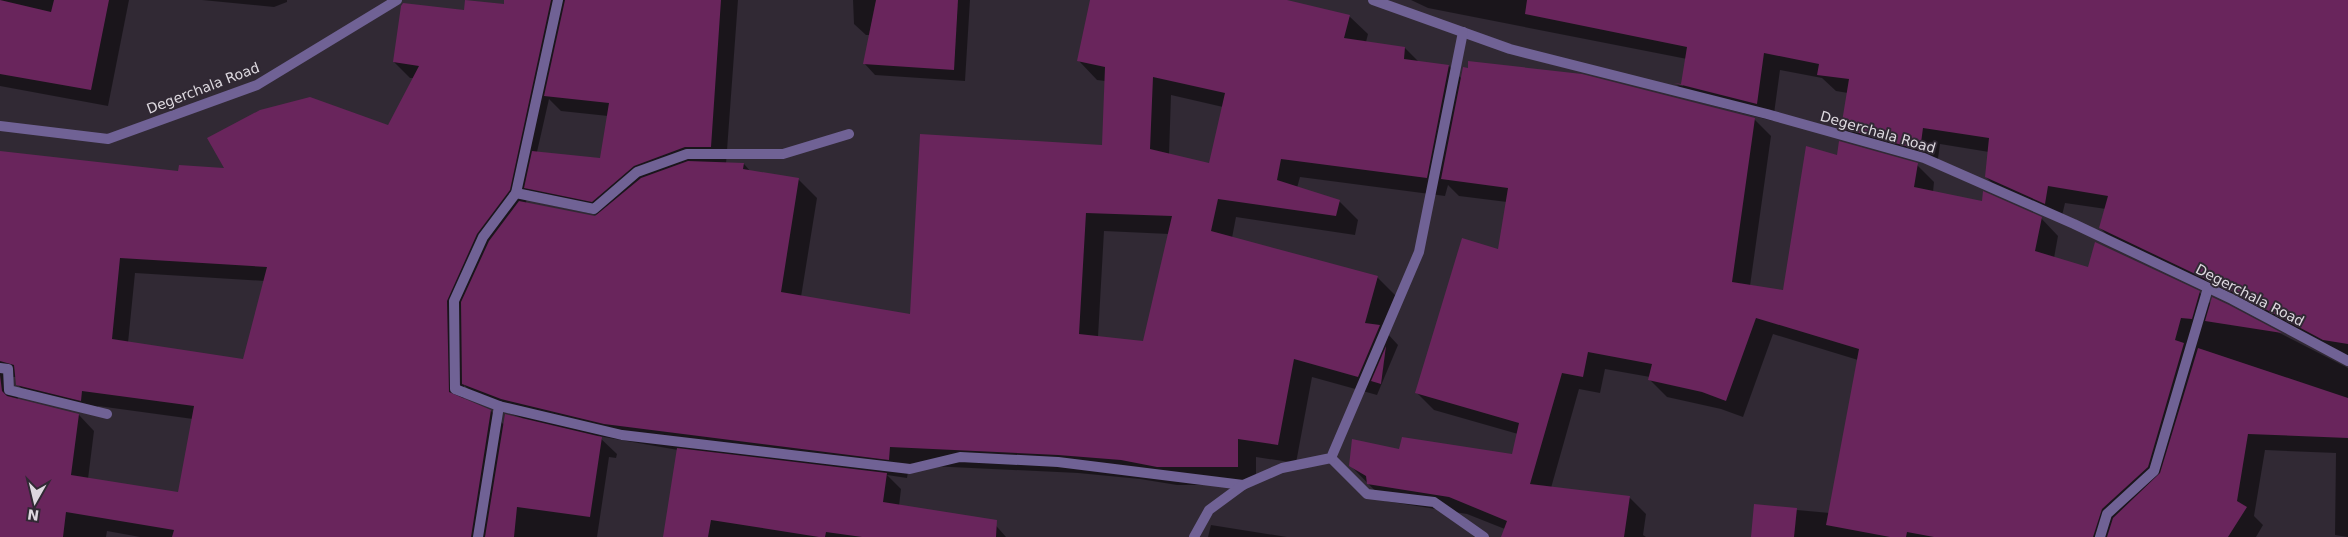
<svg xmlns="http://www.w3.org/2000/svg" width="2348" height="537" font-family="'DejaVu Sans',sans-serif">
	<style>
		.shadow { fill: #0007; fill-rule: evenodd }
		.building { fill: #69255c; fill-rule: evenodd }
		.lines { fill: none; stroke-linecap: round; stroke-linejoin: round }
		.street { stroke: #706295; stroke-width: 10 }
		.labels { text-anchor: middle; dominant-baseline: central; stroke-width: 4; stroke-linejoin: round; paint-order: stroke }
		.street-label { font-size: 14px; fill: #ddd8df; stroke: #312934 }
	</style>
	<rect width="100%" height="100%" fill="#312934"/>
	<g class="shadow">
		<path d="M 0,0 L 129,0 L 108,106 L 0,86 Z"/>
		<path d="M 202,0 L 287,0 L 287,2 L 274,7 Z"/>
		<path d="M 506,0 L 738,0 L 726,164 L 744,164 L 751,172 L 798,179 L 817,198 L 801,297 L 911,315 L 1103,146 L 1105,81 L 1097,80 L 1079,61 L 1092,0 L 1282,0 L 1349,16 L 1368,34 L 1366,42 L 1405,48 L 1419,62 L 1449,66 L 1462,79 L 1754,119 L 1771,136 L 1750,286 L 1784,291 L 1838,157 L 1917,165 L 1934,182 L 1933,192 L 2041,218 L 2058,236 L 2054,258 L 2089,269 L 2199,292 L 2212,305 L 2213,299 L 2348,368 L 2348,537 L 2335,535 L 2336,453 L 2265,450 L 2254,516 L 2263,525 L 2256,537 L 1752,537 L 1755,506 L 1830,513 L 1858,360 L 1773,334 L 1743,417 L 1721,409 L 1667,397 L 1650,380 L 1650,377 L 1605,369 L 1600,393 L 1579,389 L 1551,488 L 1629,497 L 1646,514 L 1643,535 L 1646,537 L 1525,537 L 1467,514 L 1385,501 L 1351,466 L 1400,451 L 1513,455 L 1518,434 L 1434,410 L 1417,393 L 1499,251 L 1507,202 L 1459,196 L 1448,185 L 1445,196 L 1300,177 L 1297,188 L 1339,201 L 1358,220 L 1355,235 L 1236,217 L 1232,238 L 1377,277 L 1396,296 L 1386,332 L 1398,345 L 1377,395 L 1312,377 L 1296,463 L 1256,457 L 1256,485 L 1177,485 L 1140,479 L 1078,473 L 909,465 L 907,478 L 887,475 L 901,489 L 899,506 L 991,520 L 1006,537 L 664,537 L 678,450 L 598,436 L 617,454 L 616,458 L 609,457 L 597,537 L 140,537 L 107,531 L 106,537 L 0,537 L 0,152 L 179,173 L 226,170 L 388,126 L 414,78 L 410,78 L 394,62 L 465,12 L 505,5 ZM 1171,95 L 1223,107 L 1210,165 L 1169,155 ZM 549,99 L 561,111 L 608,116 L 601,160 L 537,152 ZM 528,190 L 541,203 L 598,215 L 596,217 L 526,203 ZM 1104,231 L 1169,234 L 1144,343 L 1098,337 ZM 135,273 L 265,281 L 244,361 L 128,343 ZM 13,377 L 16,377 L 17,384 L 33,400 L 97,416 L 98,406 L 193,419 L 179,493 L 88,479 L 94,431 L 79,415 L 18,400 L 17,392 L 9,385 ZM 464,385 L 482,403 L 522,418 L 504,425 L 491,411 L 464,400 Z"/>
		<path d="M 853,0 L 970,0 L 965,81 L 875,75 L 864,63 L 870,35 L 866,35 L 854,24 Z"/>
		<path d="M 1411,0 L 2348,0 L 2348,360 L 2118,245 L 2100,228 L 2106,209 L 2065,203 L 2061,220 L 2003,194 L 1986,177 L 1989,152 L 1940,144 L 1937,166 L 1860,144 L 1843,127 L 1848,93 L 1836,91 L 1822,78 L 1780,70 L 1773,121 L 1692,100 L 1677,85 L 1683,86 L 1687,59 L 1428,8 Z"/>
		<path d="M 1211,525 L 1287,537 L 1208,537 Z"/>
	</g>
	<g class="building">
		<path d="M 0,0 L 51,12 L 54,0 L 109,0 L 91,90 L 0,74 Z"/>
		<path d="M 465,0 L 504,4 L 504,0 L 551,0 L 510,190 L 477,234 L 447,301 L 449,392 L 491,410 L 471,537 L 172,537 L 174,530 L 66,512 L 63,537 L 0,537 L 0,375 L 2,391 L 7,396 L 79,414 L 71,475 L 178,492 L 194,406 L 82,391 L 81,401 L 16,385 L 14,365 L 0,361 L 0,151 L 178,171 L 179,165 L 224,168 L 207,138 L 260,110 L 310,97 L 388,125 L 419,66 L 393,62 L 401,6 L 403,3 L 464,10 ZM 120,258 L 267,267 L 243,359 L 112,339 Z"/>
		<path d="M 565,0 L 721,0 L 711,147 L 685,147 L 634,166 L 592,202 L 524,188 L 532,151 L 600,158 L 609,103 L 544,96 Z"/>
		<path d="M 876,0 L 958,0 L 954,70 L 863,64 Z"/>
		<path d="M 1090,0 L 1287,0 L 1350,15 L 1344,38 L 1405,47 L 1404,59 L 1449,65 L 1427,178 L 1281,159 L 1277,180 L 1340,200 L 1336,216 L 1218,199 L 1211,231 L 1378,276 L 1365,323 L 1380,325 L 1358,377 L 1294,359 L 1278,445 L 1238,439 L 1238,467 L 1157,467 L 1121,460 L 1058,455 L 890,447 L 889,460 L 604,424 L 501,399 L 462,384 L 461,302 L 489,241 L 519,201 L 595,216 L 641,178 L 688,161 L 744,163 L 743,169 L 799,178 L 781,292 L 910,314 L 920,134 L 1102,145 L 1105,67 L 1077,61 ZM 1153,77 L 1225,93 L 1209,163 L 1150,149 ZM 1086,213 L 1172,216 L 1143,341 L 1079,334 Z"/>
		<path d="M 1527,0 L 2348,0 L 2348,344 L 2323,340 L 2235,293 L 2099,228 L 2108,196 L 2048,186 L 2045,204 L 1985,177 L 1989,138 L 1923,128 L 1920,150 L 1841,128 L 1849,79 L 1817,75 L 1819,64 L 1764,53 L 1757,104 L 1674,83 L 1681,84 L 1687,47 L 1525,14 Z"/>
		<path d="M 1468,61 L 1582,74 L 1755,118 L 1732,282 L 1783,290 L 1806,146 L 1837,155 L 1839,141 L 1918,163 L 1914,187 L 1982,201 L 1983,191 L 2042,217 L 2035,251 L 2088,267 L 2095,242 L 2200,291 L 2192,319 L 2181,318 L 2175,340 L 2184,343 L 2148,467 L 2102,509 L 2093,537 L 1934,537 L 1907,532 L 1906,537 L 1890,537 L 1826,525 L 1859,349 L 1756,318 L 1726,401 L 1702,392 L 1648,380 L 1652,364 L 1588,352 L 1583,377 L 1562,373 L 1530,484 L 1630,496 L 1624,537 L 1501,537 L 1507,521 L 1449,497 L 1367,484 L 1366,476 L 1349,466 L 1352,439 L 1399,449 L 1402,437 L 1512,454 L 1519,423 L 1415,393 L 1462,238 L 1498,249 L 1508,188 L 1441,179 L 1463,67 L 1468,68 Z"/>
		<path d="M 2212,297 L 2229,305 L 2282,333 L 2205,321 Z"/>
		<path d="M 1386,346 L 1381,384 L 1371,381 Z"/>
		<path d="M 2198,348 L 2348,398 L 2348,438 L 2248,434 L 2237,501 L 2247,507 L 2228,537 L 2107,537 L 2113,518 L 2160,473 Z"/>
		<path d="M 505,414 L 602,437 L 590,517 L 517,507 L 514,537 L 485,537 Z"/>
		<path d="M 677,448 L 887,473 L 883,502 L 997,520 L 996,537 L 862,537 L 826,532 L 825,537 L 819,537 L 711,520 L 708,537 L 663,537 Z"/>
		<path d="M 1754,504 L 1797,508 L 1794,537 L 1751,537 Z"/>
	</g>
	<g class="lines">
		<g class="street">
			<path d="M 1373,0 L 1510,49 L 1767,114 L 1924,158 L 2074,224 L 2232,299 L 2348,361"/>
			<path d="M 0,126 L 108,139 L 257,85 L 397,0"/>
			<path d="M 516,193 L 594,209 L 637,172 L 687,154 L 783,154 L 849,134"/>
			<path d="M 0,368 L 8,369 L 9,390 L 107,414"/>
			<path d="M 499,406 L 622,435 L 910,469 L 960,457 L 1058,462 L 1243,485"/>
			<path d="M 1331,458 L 1367,494 L 1434,502 L 1484,537"/>
			<path d="M 478,537 L 499,406 L 455,389 L 454,301 L 483,237 L 516,193 L 558,0"/>
			<path d="M 1194,537 L 1209,510 L 1243,485 L 1282,468 L 1331,458 L 1419,252 L 1463,32"/>
			<path d="M 2100,537 L 2107,514 L 2154,471 L 2208,288"/>
		</g>
	</g>
	<g class="labels">
		<g class="street-label">
			<text transform="translate(203 88) rotate(-21)">Degerchala Road</text>
			<text transform="translate(1878 132) rotate(16)">Degerchala Road</text>
			<text transform="translate(2250 295) rotate(27)">Degerchala Road</text>
		</g>
	</g>
	<g transform="translate(35 502) rotate(188)" stroke="#312934" stroke-width="4" paint-order="stroke">
	<path d="M0-4L9 19L0 12L-9 19Z" fill="#ddd8df"/>
	<text y="-8" font-size="14" font-weight="bold" text-anchor="middle" fill="#ddd8df">N</text>
	</g>
</svg>
